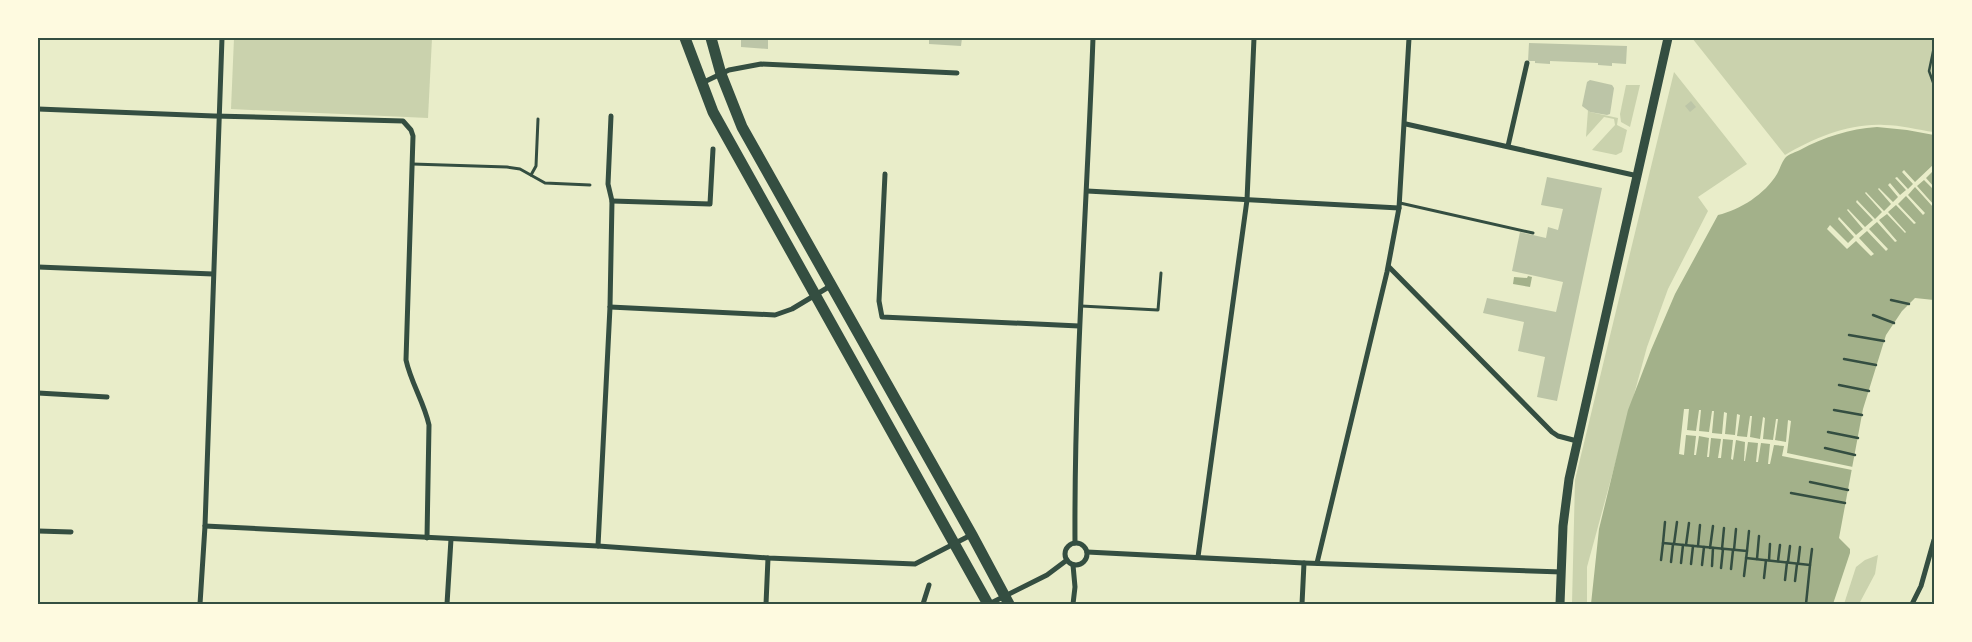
<svg xmlns="http://www.w3.org/2000/svg" width="1972" height="642" font-family="Helvetica,sans-serif">
	<style>
		.green { fill: #cad2ad }
		.water { fill: #a3b18a }
		.pier { fill: #e9edc9 }
		.building { fill: #bcc5a7 }
		.lines { fill: none; stroke-linecap: round; stroke-linejoin: round }
		.path { stroke: #344e41; stroke-width: 2.5 }
		.service { stroke: #344e41; stroke-width: 3 }
		.minor { stroke: #344e41; stroke-width: 5 }
		.tertiary { stroke: #344e41; stroke-width: 9 }
		.primary { stroke: #344e41; stroke-width: 11 }
		.neatline { fill: none; stroke: #344e41; stroke-width: 2 }
	</style>
	<rect width="100%" height="100%" fill="#e9edc9"/>
	<g class="green">
		<path d="M 234,38 L 432,38 L 428,118 L 231,109 Z"/>
		<path d="M 1692,38 L 1934,38 L 1934,132 C 1918,130 1901,125 1884,125 C 1850,123 1814,138 1785,155 Z"/>
		<path d="M 1674,72 L 1747,164 L 1698,197 L 1708,211 L 1668,289 L 1647,347 L 1587,567 L 1587,604 L 1572,604 L 1575,480 Z"/>
		<path d="M 1626,85 L 1640,85 L 1630,127 L 1621,122 L 1620,114 Z"/>
		<path d="M 1588,110 L 1590,112 L 1618,118 L 1617,125 L 1627,130 L 1622,152 L 1616,155 L 1592,150 L 1615,125 L 1614,119 L 1604,117 L 1586,137 Z"/>
		<path d="M 1878,555 L 1875,574 L 1859,604 L 1844,604 L 1856,567 L 1865,560 Z"/>
	</g>
	<g class="water">
		<path d="M 1877,127 L 1907,130 L 1934,135 L 1934,300 L 1915,298 L 1902,311 L 1886,335 L 1863,409 L 1839,538 L 1850,549 L 1850,553 L 1833,604 L 1591,604 L 1599,529 L 1628,410 L 1651,350 L 1675,294 L 1718,215 C 1740,210 1765,194 1777,174 C 1780,169 1782,161 1786,157 C 1789,154 1796,152 1800,150 C 1824,137 1849,129 1877,127 Z"/>
		<path d="M 1528,276 L 1532,277 L 1530,287 L 1513,284 L 1514,277 L 1527,278 Z"/>
	</g>
	<g class="pier">
		<path d="M 1934,164 L 1934,174 L 1932,172 L 1926,178 L 1934,187 L 1934,190 L 1924,180 L 1917,186 L 1934,205 L 1933,207 L 1915,187 L 1908,195 L 1925,213 L 1923,215 L 1906,196 L 1898,204 L 1916,223 L 1914,224 L 1896,205 L 1888,212 L 1906,232 L 1905,233 L 1887,214 L 1879,220 L 1897,241 L 1895,242 L 1877,222 L 1869,229 L 1888,249 L 1886,251 L 1867,231 L 1859,238 L 1874,254 L 1871,256 L 1856,241 L 1847,249 L 1827,229 L 1830,225 L 1848,243 L 1854,237 L 1838,219 L 1839,217 L 1856,235 L 1863,229 L 1847,210 L 1848,209 L 1865,227 L 1873,220 L 1856,202 L 1857,200 L 1875,219 L 1882,212 L 1865,193 L 1866,192 L 1884,211 L 1891,204 L 1878,189 L 1879,188 L 1893,202 L 1898,197 L 1888,185 L 1890,183 L 1900,195 L 1906,190 L 1895,178 L 1897,177 L 1908,189 L 1913,184 L 1902,172 L 1904,170 L 1915,182 Z"/>
		<path d="M 1684,409 L 1689,409 L 1687,430 L 1696,431 L 1699,410 L 1701,410 L 1699,431 L 1709,432 L 1712,411 L 1714,411 L 1712,433 L 1722,434 L 1724,412 L 1727,413 L 1725,434 L 1735,435 L 1737,414 L 1740,415 L 1737,436 L 1747,437 L 1750,416 L 1752,416 L 1750,437 L 1760,439 L 1763,417 L 1765,418 L 1763,439 L 1773,440 L 1776,419 L 1778,419 L 1775,440 L 1786,442 L 1788,420 L 1791,421 L 1787,453 L 1853,467 L 1852,470 L 1782,456 L 1784,446 L 1774,445 L 1770,464 L 1768,464 L 1770,444 L 1761,443 L 1758,462 L 1756,462 L 1758,443 L 1748,442 L 1745,461 L 1744,461 L 1745,442 L 1736,440 L 1733,460 L 1731,459 L 1733,440 L 1723,439 L 1721,458 L 1718,458 L 1721,439 L 1711,438 L 1709,457 L 1707,457 L 1709,438 L 1699,436 L 1696,455 L 1694,455 L 1696,436 L 1686,435 L 1684,455 L 1679,454 Z"/>
	</g>
	<g class="building">
		<path d="M 741,38 L 768,38 L 768,49 L 741,47 Z"/>
		<path d="M 929,38 L 962,38 L 961,46 L 929,44 Z"/>
		<path d="M 1529,43 L 1627,46 L 1626,64 L 1612,63 L 1612,66 L 1598,65 L 1598,63 L 1550,61 L 1550,64 L 1535,63 L 1535,61 L 1528,61 Z"/>
		<path d="M 1590,80 L 1612,85 L 1614,88 L 1610,114 L 1607,115 L 1590,112 L 1582,106 L 1587,82 Z"/>
		<path d="M 1691,101 L 1696,107 L 1690,112 L 1685,106 Z"/>
		<path d="M 1547,177 L 1602,188 L 1557,401 L 1537,397 L 1545,357 L 1518,351 L 1524,322 L 1483,313 L 1487,298 L 1556,312 L 1563,282 L 1512,271 L 1520,232 L 1546,238 L 1548,227 L 1558,230 L 1563,209 L 1541,205 Z"/>
	</g>
	<g class="lines">
		<g class="path">
			<path d="M 1934,47 L 1929,71 L 1934,85"/>
			<path d="M 1891,300 L 1909,304"/>
			<path d="M 1873,315 L 1894,323"/>
			<path d="M 1849,335 L 1884,341"/>
			<path d="M 1844,359 L 1876,365"/>
			<path d="M 1839,385 L 1869,391"/>
			<path d="M 1834,410 L 1862,415"/>
			<path d="M 1828,432 L 1858,438"/>
			<path d="M 1825,448 L 1855,455"/>
			<path d="M 1810,482 L 1848,490"/>
			<path d="M 1791,493 L 1845,503"/>
			<path d="M 1663,543 L 1665,522"/>
			<path d="M 1674,544 L 1677,522"/>
			<path d="M 1686,545 L 1689,523"/>
			<path d="M 1698,546 L 1700,525"/>
			<path d="M 1710,548 L 1713,526"/>
			<path d="M 1722,549 L 1724,528"/>
			<path d="M 1734,550 L 1736,529"/>
			<path d="M 1747,551 L 1749,531"/>
			<path d="M 1746,558 L 1810,565 L 1806,604"/>
			<path d="M 1757,559 L 1759,536"/>
			<path d="M 1661,560 L 1663,543 L 1747,551 L 1744,576"/>
			<path d="M 1769,560 L 1770,544"/>
			<path d="M 1778,561 L 1780,545"/>
			<path d="M 1671,562 L 1673,544"/>
			<path d="M 1788,562 L 1790,546"/>
			<path d="M 1681,563 L 1683,545"/>
			<path d="M 1691,564 L 1693,546"/>
			<path d="M 1798,564 L 1800,547"/>
			<path d="M 1702,565 L 1704,547"/>
			<path d="M 1810,565 L 1812,549"/>
			<path d="M 1712,566 L 1713,548"/>
			<path d="M 1721,568 L 1723,549"/>
			<path d="M 1731,569 L 1733,550"/>
			<path d="M 1764,578 L 1766,560"/>
			<path d="M 1785,580 L 1787,562"/>
			<path d="M 1795,581 L 1797,564"/>
		</g>
		<g class="service">
			<path d="M 412,164 L 507,167 L 520,169 L 545,183 L 590,185"/>
			<path d="M 531,175 L 536,166 L 538,119"/>
			<path d="M 1400,203 L 1533,233"/>
			<path d="M 1081,306 L 1158,310 L 1161,273"/>
		</g>
		<g class="minor">
			<path d="M 702,83 L 729,70 L 761,64 L 957,73"/>
			<path d="M 38,109 L 214,116 L 403,121 L 411,130 L 413,136 L 406,360 C 411,383 424,402 429,425 L 427,538"/>
			<path d="M 1406,124 L 1638,176"/>
			<path d="M 1508,146 L 1527,63"/>
			<path d="M 885,174 L 879,301 L 882,317 L 1079,326"/>
			<path d="M 1087,191 L 1399,208"/>
			<path d="M 612,201 L 710,204 L 713,149"/>
			<path d="M 38,267 L 213,274"/>
			<path d="M 1389,267 L 1552,432 L 1558,436 L 1577,441"/>
			<path d="M 610,307 L 775,315 L 792,309 L 832,285"/>
			<path d="M 38,393 L 107,397"/>
			<path d="M 205,526 L 598,546 L 768,558 L 915,564 L 971,535"/>
			<path d="M 38,531 L 71,532"/>
			<circle cx="1076" cy="554" r="11"/>
			<path d="M 1075,543 C 1074,374 1087,206 1093,38"/>
			<path d="M 598,546 L 610,307 L 612,201 L 608,184 L 611,116"/>
			<path d="M 1087,552 L 1304,563 L 1562,572"/>
			<path d="M 1198,557 L 1247,200 L 1254,38"/>
			<path d="M 1317,563 L 1387,272 L 1399,208 L 1409,38"/>
			<path d="M 1073,565 L 1075,587 L 1073,604"/>
			<path d="M 200,604 L 205,526 L 222,38"/>
			<path d="M 447,604 L 451,539"/>
			<path d="M 766,604 L 768,558"/>
			<path d="M 923,604 L 929,585"/>
			<path d="M 989,604 L 1047,575 L 1067,560"/>
			<path d="M 1302,604 L 1304,563"/>
			<path d="M 1912,604 L 1921,586 L 1934,540"/>
		</g>
		<path class="tertiary" d="M 1560,604 L 1563,526 L 1569,479 L 1668,38"/>
		<g class="primary">
			<path d="M 685,38 L 713,112 L 988,604"/>
			<path d="M 711,38 L 721,74 L 742,127 L 972,535 L 1009,604"/>
		</g>
	</g>
	<rect width="1972" height="642" fill="none" stroke="#fefae0" stroke-width="78"/>
	<rect x="39" y="39" width="1894" height="564" class="neatline"/>
</svg>
